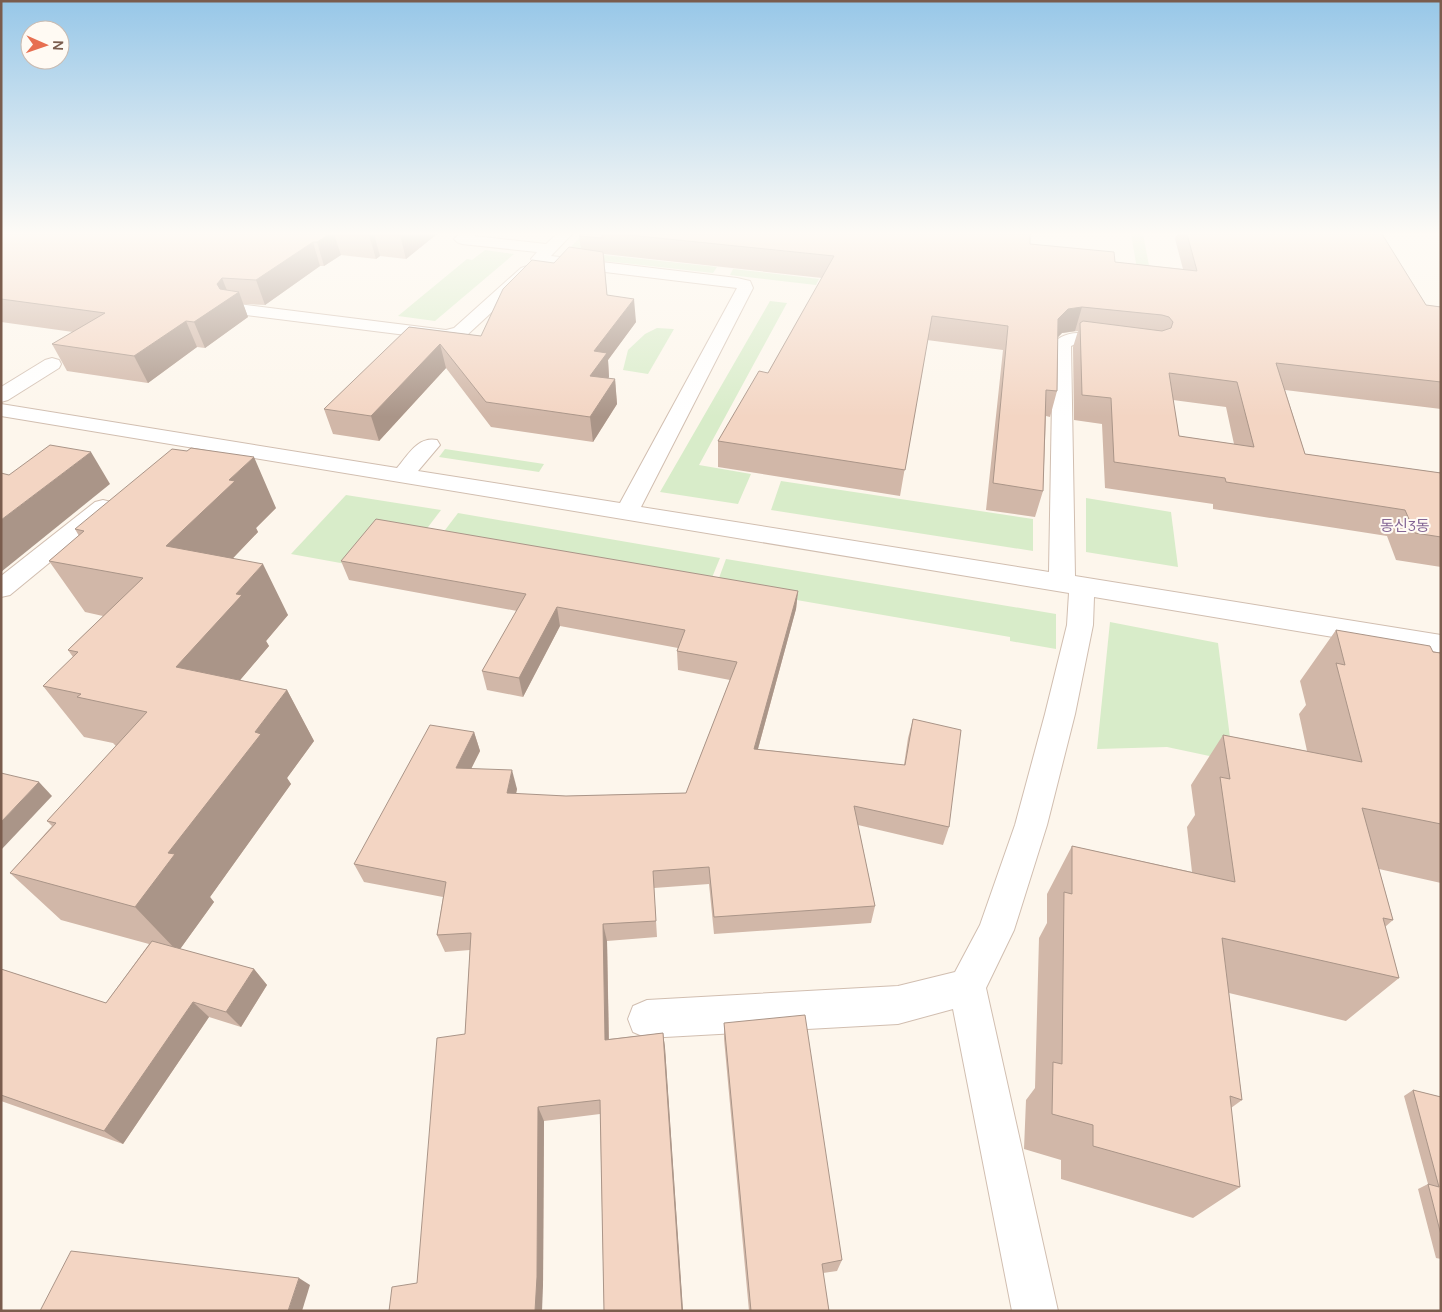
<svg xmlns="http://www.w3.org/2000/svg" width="1442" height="1312" font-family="Manrope,'Noto Sans KR',sans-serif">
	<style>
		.green { fill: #d8ecc9 }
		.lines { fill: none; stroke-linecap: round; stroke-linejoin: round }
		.street-casing { stroke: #d1beb0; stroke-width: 2 }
		.street { fill: #fff; fill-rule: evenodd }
		.wall { fill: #d1b7a8; fill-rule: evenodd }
		.shaded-wall { fill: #aa9588 }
		.building { fill: #f3d5c3; stroke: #aa9588; fill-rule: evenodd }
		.labels { text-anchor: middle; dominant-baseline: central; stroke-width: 4; stroke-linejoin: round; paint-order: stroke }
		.quarter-label { font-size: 15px; fill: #846695; stroke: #fffaf3 }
	</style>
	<rect width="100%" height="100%" fill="#fdf6ec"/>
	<g class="green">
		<path d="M 1131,234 L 1143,234 L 1150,271 L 1137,269 Z"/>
		<path d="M 581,236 L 585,253 L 717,267 L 713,273 L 578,258 L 570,248 Z"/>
		<path d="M 485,250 L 514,254 L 435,321 L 398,316 L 467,259 L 472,260 Z"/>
		<path d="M 733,269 L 819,279 L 816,285 L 730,275 Z"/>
		<path d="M 770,301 L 787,303 L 699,465 L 751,474 L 738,504 L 660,492 Z"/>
		<path d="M 657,328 L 674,329 L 648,374 L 623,370 L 628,350 L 645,334 Z"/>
		<path d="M 445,449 L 544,464 L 539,472 L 439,457 Z"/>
		<path d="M 781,481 L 1033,519 L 1033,551 L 771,510 Z"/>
		<path d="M 346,495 L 441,510 L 422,535 L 346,564 L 291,554 Z"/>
		<path d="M 1086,498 L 1171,512 L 1178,567 L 1086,552 Z"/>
		<path d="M 458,513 L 720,558 L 709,585 L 439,538 Z"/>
		<path d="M 726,559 L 1056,614 L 1056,649 L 1010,641 L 1010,637 L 716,586 Z"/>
		<path d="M 1110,622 L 1218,643 L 1233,761 L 1167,747 L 1097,749 Z"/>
	</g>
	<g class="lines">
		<g class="street-casing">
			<g id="street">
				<path d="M 459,234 L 475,234 L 474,236 L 546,244 L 557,234 L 572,234 L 551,256 L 737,278 L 750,281 L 753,288 L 641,507 L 1049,572 L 1053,344 C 1066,326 1100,334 1118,338 L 1121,342 L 1118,346 C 1103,350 1086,339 1071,346 L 1075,576 L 1441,635 L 1441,655 L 1094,597 L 1093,625 L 1075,714 L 1047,825 L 1014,930 L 986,988 L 1058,1311 L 1012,1311 L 953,1009 L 898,1024 L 647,1038 L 633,1032 L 628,1019 L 633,1006 L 647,1000 L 898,986 L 955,972 L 980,925 L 1015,825 L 1045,714 L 1067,625 L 1069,593 L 1,416 L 1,404 L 397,468 C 408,455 418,436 437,440 L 440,445 L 418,471 L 620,503 L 737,288 L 539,264 L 533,262 L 531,259 L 537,252 L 462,244 L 457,242 L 454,239 Z"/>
				<path d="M 527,266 L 533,268 L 535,271 L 533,274 L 466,336 L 446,340 L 238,314 L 232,313 L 229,309 L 232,305 L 238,304 L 446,330 L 454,328 L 521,268 Z"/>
				<path d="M 52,358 L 59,360 L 61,364 L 59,368 L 8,400 L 1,402 L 1,387 L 45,360 Z"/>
				<path d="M 103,500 L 111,502 L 115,507 L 111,512 L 10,595 L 1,597 L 1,576 L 95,502 Z"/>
			</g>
		</g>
		<use href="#street" class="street"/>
	</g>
	<g class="wall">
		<path d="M 1,234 L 437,234 L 406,259 L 380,256 L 376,259 L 341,255 L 324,266 L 320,266 L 265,305 L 243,304 L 248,317 L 205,348 L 197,347 L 148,383 L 67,371 L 52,344 L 73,332 L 1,322 Z"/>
		<path d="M 602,234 L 1030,234 L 1030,244 L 1115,262 L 1183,269 L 1175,239 L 1177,234 L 1382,234 L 1426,305 L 1441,307 L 1441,409 L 1285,390 L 1305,454 L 1441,473 L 1441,567 L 1396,560 L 1387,536 L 1213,509 L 1213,504 L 1105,488 L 1102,424 L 1074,420 L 1073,347 L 1078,331 L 1062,333 L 1058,337 L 1057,391 L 1050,417 L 1046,416 L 1043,491 L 1035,517 L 986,510 L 1003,350 L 927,340 L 900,496 L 718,467 L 718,441 L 768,373 L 822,278 L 604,254 L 607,296 L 636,322 L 608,360 L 609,377 L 608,379 L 615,379 L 617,404 L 593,442 L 491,427 L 446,368 L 379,441 L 333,434 L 324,409 L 409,327 L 481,336 L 554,263 L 581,249 L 579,236 ZM 1173,400 L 1226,407 L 1234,444 L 1179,436 Z"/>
		<path d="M 276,508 L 256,528 L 258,532 L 233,558 L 288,615 L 266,641 L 269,646 L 240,680 L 287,690 L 314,741 L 287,778 L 291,784 L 210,897 L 214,902 L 180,949 L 254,969 L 267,985 L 241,1027 L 209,1017 L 123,1144 L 1,1101 L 1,969 L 106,1003 L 149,944 L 61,920 L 10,873 L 52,826 L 47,821 L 116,746 L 113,743 L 84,737 L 43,686 L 73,657 L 68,650 L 103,616 L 85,612 L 49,561 L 79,536 L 75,529 Z"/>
		<path d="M 341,561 L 798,591 L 796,609 L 758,749 L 904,765 L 908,738 L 913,719 L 949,827 L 943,845 L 858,825 L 875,906 L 871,923 L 714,934 L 709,884 L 654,888 L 657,937 L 607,941 L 609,1039 L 663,1033 L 665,1048 L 683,1311 L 604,1311 L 600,1114 L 544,1121 L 543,1286 L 417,1283 L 465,1034 L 470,950 L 445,952 L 437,935 L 443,897 L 364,882 L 354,864 L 474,732 L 480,751 L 471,769 L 517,789 L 516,794 L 566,796 L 686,793 L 730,680 L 678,670 L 677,651 L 678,648 L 560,626 L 523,697 L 487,690 L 482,671 L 517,611 L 349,580 Z"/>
		<path d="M 1336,630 L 1441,653 L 1441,883 L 1379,869 L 1393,920 L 1385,927 L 1399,978 L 1346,1021 L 1229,993 L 1242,1100 L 1231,1108 L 1240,1187 L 1193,1218 L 1061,1179 L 1061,1160 L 1024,1149 L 1026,1100 L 1035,1088 L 1039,938 L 1047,923 L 1047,894 L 1072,846 L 1192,872 L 1187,827 L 1195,815 L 1191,785 L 1223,735 L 1307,751 L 1299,714 L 1306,705 L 1300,681 Z"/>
		<path d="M 724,1023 L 842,1260 L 837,1271 L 823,1273 L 829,1311 L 749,1311 L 724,1039 Z"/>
		<path d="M 1413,1090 L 1441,1097 L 1441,1259 L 1436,1258 L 1418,1189 L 1428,1184 L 1404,1096 Z"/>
	</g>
	<g class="shaded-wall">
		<path d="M 330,234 L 334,234 L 341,255 L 324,266 L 317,242 Z"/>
		<path d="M 371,234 L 374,234 L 380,256 L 376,259 L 369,235 Z"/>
		<path d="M 402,234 L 437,234 L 406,259 L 400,235 Z"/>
		<path d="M 313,242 L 320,266 L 265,305 L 256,280 Z"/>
		<path d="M 222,278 L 230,298 L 239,292 L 248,317 L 205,348 L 194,322 L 217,284 Z"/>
		<path d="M 634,299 L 636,322 L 608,360 L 609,377 L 593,400 L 590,376 L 594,351 Z"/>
		<path d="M 1082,307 L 1075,331 L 1062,333 L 1052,343 L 1058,319 L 1068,309 Z"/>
		<path d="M 186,321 L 197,347 L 148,383 L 134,356 Z"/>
		<path d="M 440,344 L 446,368 L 379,441 L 371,416 Z"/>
		<path d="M 615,379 L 617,404 L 593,442 L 590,417 Z"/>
		<path d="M 91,452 L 110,484 L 1,572 L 1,520 Z"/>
		<path d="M 254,457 L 276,508 L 256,528 L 258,532 L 195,598 L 166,546 L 229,480 Z"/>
		<path d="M 263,564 L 288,615 L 266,641 L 269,646 L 208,718 L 176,667 L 236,594 Z"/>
		<path d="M 798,591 L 796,609 L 753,767 L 754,749 Z"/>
		<path d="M 557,607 L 560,626 L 523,697 L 519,678 Z"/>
		<path d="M 287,690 L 314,741 L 287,778 L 291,784 L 210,897 L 214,902 L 178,952 L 135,907 L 168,853 L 255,732 Z"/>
		<path d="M 474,732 L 480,751 L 462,787 L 456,768 Z"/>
		<path d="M 512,770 L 517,789 L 512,811 L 507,793 Z"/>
		<path d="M 39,782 L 52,796 L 1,850 L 1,822 Z"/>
		<path d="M 603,924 L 607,941 L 609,1054 L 605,1040 Z"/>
		<path d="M 254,969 L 267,985 L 241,1027 L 226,1012 Z"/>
		<path d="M 193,1002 L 209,1017 L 123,1144 L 104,1131 Z"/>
		<path d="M 663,1033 L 665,1048 L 683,1311 L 682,1311 Z"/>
		<path d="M 538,1107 L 544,1121 L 543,1286 L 542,1311 L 535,1311 Z"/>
		<path d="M 299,1278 L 310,1285 L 302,1311 L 288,1311 Z"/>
	</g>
	<g class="building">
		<path d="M 1,234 L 330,234 L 317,242 L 313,242 L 256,280 L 222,278 L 217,284 L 220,289 L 239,292 L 194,322 L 186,321 L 134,356 L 52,344 L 105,313 L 1,299 Z"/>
		<path d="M 355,234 L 371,234 L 369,235 Z"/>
		<path d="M 386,234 L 402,234 L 400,235 Z"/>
		<path d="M 581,234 L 602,234 L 602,238 L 579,236 Z"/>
		<path d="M 619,234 L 1030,234 L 1030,244 L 1114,252 L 1115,262 L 1197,271 L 1187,234 L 1382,234 L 1426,305 L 1441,307 L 1441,382 L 1276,363 L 1305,454 L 1441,473 L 1441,537 L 1415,533 L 1405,510 L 1226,482 L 1225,478 L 1114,462 L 1111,398 L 1082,395 L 1080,323 L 1083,321 L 1162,331 L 1171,328 L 1173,322 L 1169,317 L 1162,315 L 1082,307 L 1068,309 L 1058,319 L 1057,391 L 1046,390 L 1043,491 L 993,483 L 1008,326 L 932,316 L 905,470 L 718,441 L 759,371 L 768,373 L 834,256 ZM 1169,373 L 1237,382 L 1254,447 L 1179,436 Z"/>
		<path d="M 569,247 L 603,252 L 607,295 L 634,299 L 594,351 L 607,353 L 590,376 L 615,379 L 590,417 L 486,402 L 440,344 L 371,416 L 324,409 L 409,327 L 481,336 L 503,289 L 532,260 L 554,263 Z"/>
		<path d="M 50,445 L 91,452 L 1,520 L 1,473 L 9,475 Z"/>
		<path d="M 191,448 L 254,457 L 229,480 L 235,481 L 166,546 L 263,564 L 236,594 L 242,595 L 176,667 L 287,690 L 255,732 L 261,734 L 168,853 L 175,854 L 135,907 L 10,873 L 56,823 L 47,821 L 147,712 L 77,697 L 81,694 L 43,686 L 78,652 L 68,650 L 143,578 L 49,561 L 84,531 L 75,529 L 172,449 L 187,451 Z"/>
		<path d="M 376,519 L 798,591 L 754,749 L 905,765 L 913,719 L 961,730 L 949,827 L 854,806 L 875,906 L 714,917 L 709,867 L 653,871 L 656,921 L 603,924 L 605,1040 L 663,1033 L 682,1311 L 604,1311 L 600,1100 L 538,1107 L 537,1277 L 535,1311 L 389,1311 L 392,1287 L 417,1283 L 437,1038 L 465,1034 L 471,933 L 437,935 L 446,882 L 354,864 L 430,725 L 474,732 L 456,768 L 512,770 L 507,793 L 566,796 L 686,793 L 737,662 L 677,651 L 685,630 L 557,607 L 519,678 L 482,671 L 526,594 L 341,561 Z"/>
		<path d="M 1336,630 L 1430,646 L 1433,652 L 1441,653 L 1441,824 L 1362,808 L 1393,920 L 1383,918 L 1399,978 L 1222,938 L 1242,1100 L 1230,1096 L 1240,1187 L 1093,1146 L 1093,1125 L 1052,1114 L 1053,1062 L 1062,1064 L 1064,892 L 1072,894 L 1072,846 L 1235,882 L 1220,777 L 1230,779 L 1223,735 L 1362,762 L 1336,663 L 1345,665 Z"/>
		<path d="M 1,773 L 39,782 L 1,822 Z"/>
		<path d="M 152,941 L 254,969 L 226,1012 L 193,1002 L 104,1131 L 1,1095 L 1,969 L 106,1003 Z"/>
		<path d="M 805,1015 L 842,1260 L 822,1264 L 829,1311 L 751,1311 L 724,1023 Z"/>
		<path d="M 1413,1090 L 1441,1097 L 1441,1235 L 1428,1184 L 1439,1187 Z"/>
		<path d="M 71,1251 L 299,1278 L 288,1311 L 40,1311 Z"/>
	</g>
	<linearGradient id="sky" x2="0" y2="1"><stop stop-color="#97c7e8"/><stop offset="0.56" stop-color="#fefbf6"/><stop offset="1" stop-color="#fefbf6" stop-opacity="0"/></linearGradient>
	<rect width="1442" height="417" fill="url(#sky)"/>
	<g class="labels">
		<g class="quarter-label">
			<text x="1405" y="525">동신3동</text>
		</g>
	</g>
	<rect width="1442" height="1312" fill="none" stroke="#7a5c4d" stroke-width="5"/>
	<g transform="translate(45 45) rotate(92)"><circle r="24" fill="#fffaf3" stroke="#cabbb1"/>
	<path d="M0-4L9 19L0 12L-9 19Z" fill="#e76f51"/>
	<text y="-8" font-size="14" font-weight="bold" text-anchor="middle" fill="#7a5c4d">N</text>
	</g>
</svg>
